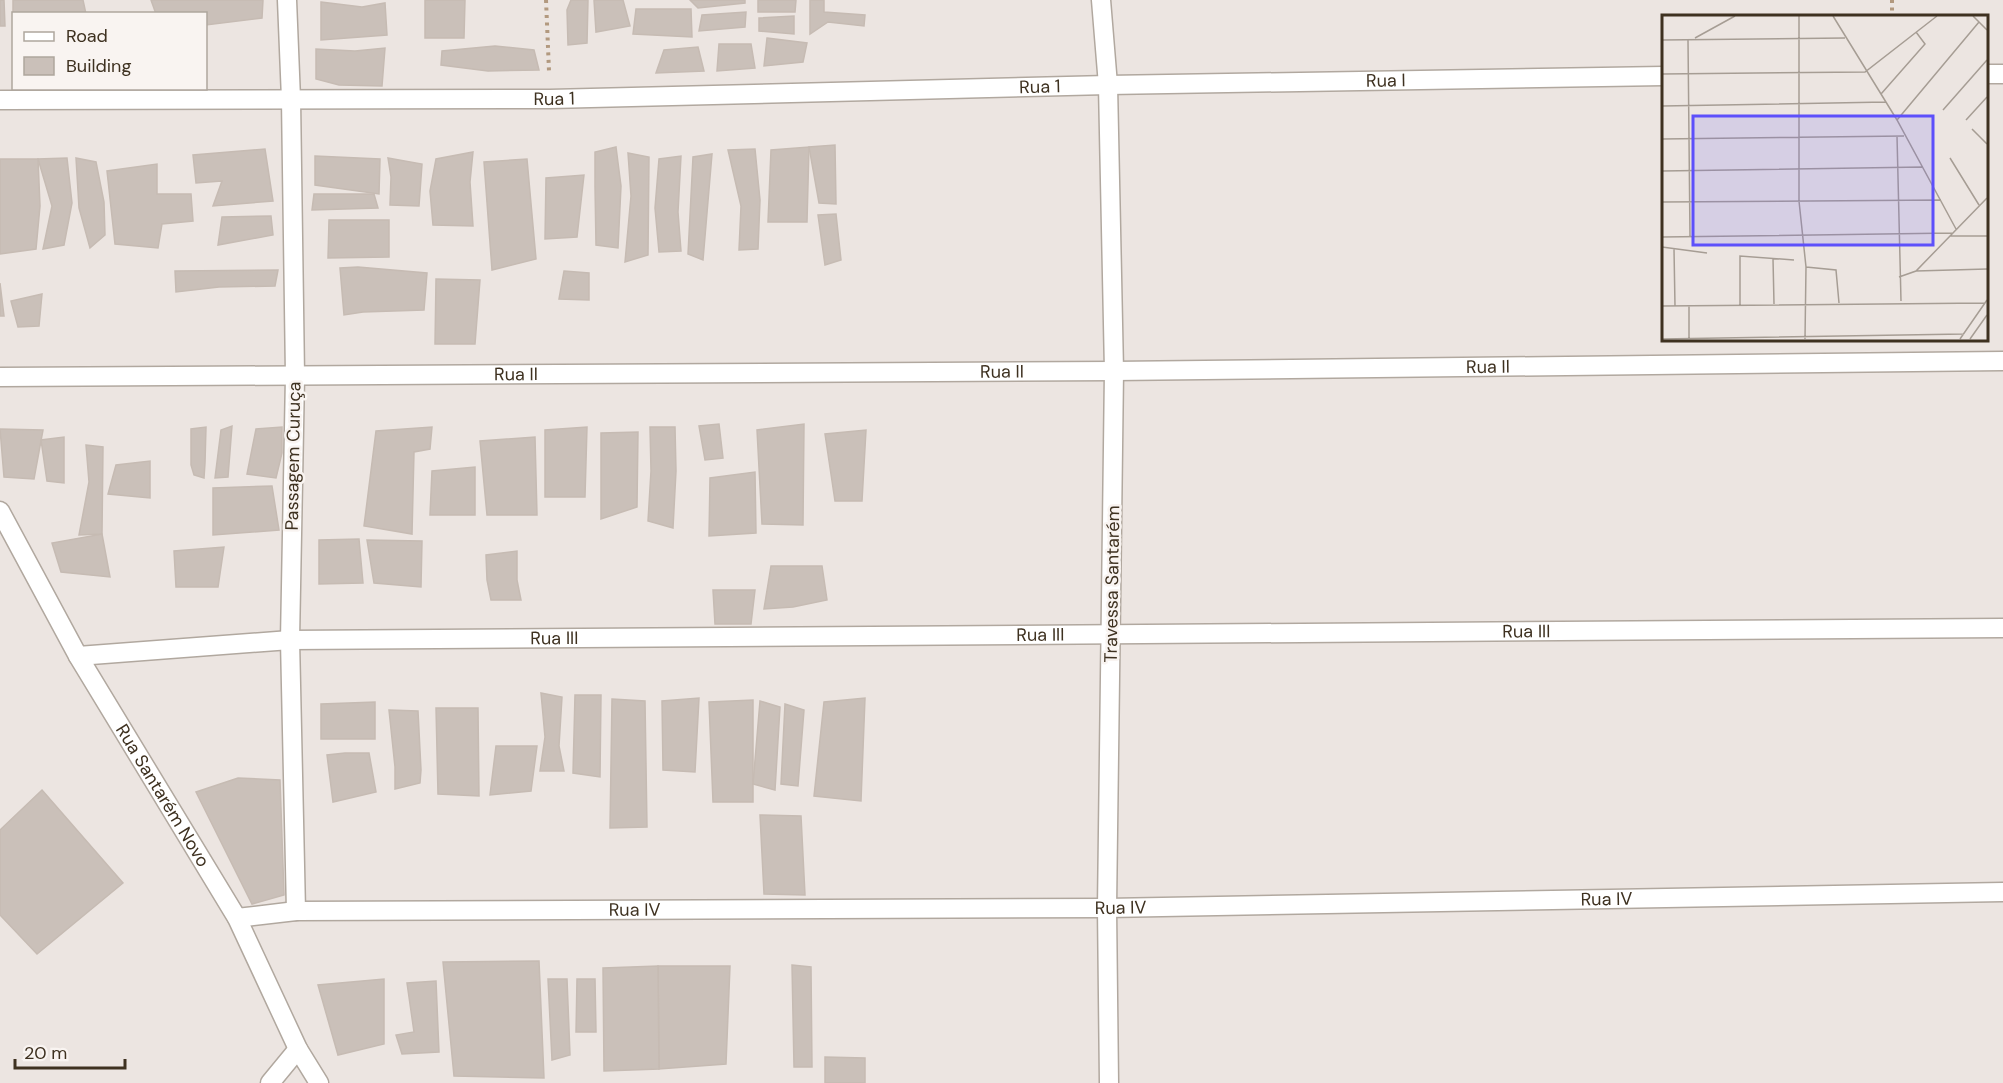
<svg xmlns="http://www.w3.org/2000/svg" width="2003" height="1083" font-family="'DM Sans',sans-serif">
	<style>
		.building { fill: #cac0b9; stroke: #c6bbb3; stroke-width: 1.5 }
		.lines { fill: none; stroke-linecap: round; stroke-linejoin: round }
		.street-casing { stroke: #b1a89f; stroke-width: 21 }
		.path { stroke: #b2997f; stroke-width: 4; stroke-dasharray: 3 4.5; stroke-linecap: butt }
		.street { stroke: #fff; stroke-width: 18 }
		.labels { text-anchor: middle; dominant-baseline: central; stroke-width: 5; stroke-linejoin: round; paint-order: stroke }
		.street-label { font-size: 18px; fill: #3e3120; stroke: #f9f4f1 }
		.inset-road { fill: none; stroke: #a69d94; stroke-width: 1.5 }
		.view { fill: #5d50fb; fill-opacity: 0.15; stroke: #5d50fb; stroke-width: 3 }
		.inset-edge { fill: none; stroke: #3e3120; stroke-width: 3 }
	</style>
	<rect width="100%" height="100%" fill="#ece5e1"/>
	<g class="building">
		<path d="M 0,0 L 4,0 L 5,26 L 0,26 Z"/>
		<path d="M 13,0 L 83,0 L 86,14 L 14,14 L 13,38 Z"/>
		<path d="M 151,0 L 263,0 L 262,18 L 206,25 L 206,14 L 156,14 Z"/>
		<path d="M 425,0 L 465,0 L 464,38 L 425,38 Z"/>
		<path d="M 571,0 L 588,0 L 587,43 L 568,45 L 567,10 Z"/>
		<path d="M 594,0 L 623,0 L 630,26 L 596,32 Z"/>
		<path d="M 690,0 L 745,0 L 745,3 L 698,8 Z"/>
		<path d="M 758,0 L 796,0 L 795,12 L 758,12 Z"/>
		<path d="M 810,0 L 824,0 L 824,12 L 865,15 L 864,26 L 828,22 L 810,34 Z"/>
		<path d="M 321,2 L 362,7 L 385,3 L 387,35 L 321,40 Z"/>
		<path d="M 636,9 L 691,9 L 692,37 L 633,34 Z"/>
		<path d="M 746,12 L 745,27 L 699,31 L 702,15 Z"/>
		<path d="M 794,16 L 794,34 L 759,31 L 759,18 Z"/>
		<path d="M 767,38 L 807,43 L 803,62 L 764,66 Z"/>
		<path d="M 719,44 L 751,44 L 755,68 L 717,71 Z"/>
		<path d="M 495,46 L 534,50 L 539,70 L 488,71 L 441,65 L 442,51 Z"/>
		<path d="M 698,47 L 704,71 L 656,73 L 664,50 Z"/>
		<path d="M 385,48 L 382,86 L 339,85 L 316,79 L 316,49 L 355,51 Z"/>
		<path d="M 835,145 L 836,204 L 819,203 L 809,147 Z"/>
		<path d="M 616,147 L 621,186 L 618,248 L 596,245 L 595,186 L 595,152 Z"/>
		<path d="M 809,147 L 807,222 L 768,222 L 771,150 Z"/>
		<path d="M 265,149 L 273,201 L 213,206 L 222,181 L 196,183 L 193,155 Z"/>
		<path d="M 755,149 L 760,200 L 758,249 L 739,250 L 741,206 L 728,150 Z"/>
		<path d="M 473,152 L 470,182 L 473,226 L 433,225 L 430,191 L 436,159 Z"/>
		<path d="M 628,153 L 649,157 L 648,255 L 625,262 L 631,196 Z"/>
		<path d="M 712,154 L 703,260 L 688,254 L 693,157 Z"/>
		<path d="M 315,156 L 380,159 L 379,194 L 315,185 Z"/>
		<path d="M 681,156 L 678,212 L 681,251 L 659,252 L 655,208 L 659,159 Z"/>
		<path d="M 67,158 L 72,203 L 64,245 L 43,249 L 52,206 L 38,159 Z"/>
		<path d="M 76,158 L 96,162 L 104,202 L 105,235 L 90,248 L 79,208 Z"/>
		<path d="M 388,158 L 422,164 L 419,206 L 390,205 L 391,177 Z"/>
		<path d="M 0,159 L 38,159 L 40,206 L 36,249 L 0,254 Z"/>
		<path d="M 527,159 L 536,259 L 492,270 L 484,162 Z"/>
		<path d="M 157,164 L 157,194 L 191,194 L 193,221 L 162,224 L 158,248 L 115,244 L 107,171 Z"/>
		<path d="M 584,175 L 577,237 L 545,239 L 546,178 Z"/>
		<path d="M 314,194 L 374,194 L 378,208 L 312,210 Z"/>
		<path d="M 836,214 L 841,260 L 825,265 L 818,215 Z"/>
		<path d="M 271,216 L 273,235 L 218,245 L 222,217 Z"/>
		<path d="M 329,220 L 389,220 L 389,257 L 328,258 Z"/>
		<path d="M 358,267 L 427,273 L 424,310 L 363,312 L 344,315 L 340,268 Z"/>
		<path d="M 278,270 L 275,286 L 219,287 L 176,292 L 175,271 Z"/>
		<path d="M 564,271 L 589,273 L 589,300 L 559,299 Z"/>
		<path d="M 436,279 L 480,280 L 475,344 L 435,344 Z"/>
		<path d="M 0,283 L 4,316 L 0,316 Z"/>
		<path d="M 42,294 L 39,326 L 18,327 L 11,301 Z"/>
		<path d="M 719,424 L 723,458 L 705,460 L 699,426 Z"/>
		<path d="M 804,424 L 803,525 L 762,524 L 757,430 Z"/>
		<path d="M 232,426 L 228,477 L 215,478 L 221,430 Z"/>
		<path d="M 206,427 L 205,463 L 204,478 L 194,475 L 191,465 L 191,429 Z"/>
		<path d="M 282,427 L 282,453 L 276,478 L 247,474 L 256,429 Z"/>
		<path d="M 432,427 L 430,449 L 414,452 L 412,534 L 364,526 L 376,431 Z"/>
		<path d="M 587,427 L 585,497 L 545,497 L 545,430 Z"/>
		<path d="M 650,427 L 675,427 L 676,471 L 673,528 L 648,521 L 651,471 Z"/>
		<path d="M 0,429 L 43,430 L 34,479 L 4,477 Z"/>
		<path d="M 866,430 L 862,501 L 835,501 L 825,434 Z"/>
		<path d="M 638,432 L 637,507 L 601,519 L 601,433 Z"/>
		<path d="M 64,437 L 64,483 L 47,481 L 41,440 Z"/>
		<path d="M 535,437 L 537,515 L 487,515 L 480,441 Z"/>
		<path d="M 86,445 L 103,447 L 102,534 L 79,535 L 89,482 Z"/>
		<path d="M 150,461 L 150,498 L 108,494 L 116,465 Z"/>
		<path d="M 475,467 L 475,515 L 430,515 L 432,471 Z"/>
		<path d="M 755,472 L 756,533 L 709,536 L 710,478 Z"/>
		<path d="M 272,486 L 279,530 L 213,535 L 213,488 Z"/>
		<path d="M 102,534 L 110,577 L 61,572 L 52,543 Z"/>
		<path d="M 359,539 L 363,583 L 319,584 L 319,540 Z"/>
		<path d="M 367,540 L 422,541 L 421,587 L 374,583 Z"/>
		<path d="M 224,547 L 218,587 L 176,587 L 174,551 Z"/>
		<path d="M 517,551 L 517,580 L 521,600 L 491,600 L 487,580 L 486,555 Z"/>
		<path d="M 771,566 L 822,566 L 827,600 L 793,607 L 764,609 Z"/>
		<path d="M 713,590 L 755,590 L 751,624 L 715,624 Z"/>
		<path d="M 541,693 L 562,697 L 559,746 L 564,771 L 540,771 L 545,737 Z"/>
		<path d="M 575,695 L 601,695 L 600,777 L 573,773 Z"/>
		<path d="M 699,698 L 695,772 L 663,770 L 662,701 Z"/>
		<path d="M 865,698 L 861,801 L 814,796 L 824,702 Z"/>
		<path d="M 612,699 L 645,701 L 647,827 L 610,828 Z"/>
		<path d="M 753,700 L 753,802 L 713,802 L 709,702 Z"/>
		<path d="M 760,701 L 780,707 L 775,790 L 753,784 Z"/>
		<path d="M 375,702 L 375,739 L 321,739 L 321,704 Z"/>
		<path d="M 785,704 L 804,710 L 798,786 L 781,784 Z"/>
		<path d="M 436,708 L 478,708 L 479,796 L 438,794 Z"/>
		<path d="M 389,710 L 418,711 L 421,770 L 420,783 L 395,789 L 395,767 Z"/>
		<path d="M 496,746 L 537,746 L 531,791 L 490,795 Z"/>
		<path d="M 345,753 L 369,753 L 376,792 L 333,802 L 327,755 Z"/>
		<path d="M 238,778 L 280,780 L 284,895 L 252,904 L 196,792 Z"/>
		<path d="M 42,790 L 123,883 L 37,954 L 0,915 L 0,830 Z"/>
		<path d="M 760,815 L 801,816 L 805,895 L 764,894 Z"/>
		<path d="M 539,961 L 544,1078 L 454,1076 L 443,962 Z"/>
		<path d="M 792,965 L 811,967 L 812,1067 L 794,1067 Z"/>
		<path d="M 658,966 L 730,966 L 726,1064 L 659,1069 Z"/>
		<path d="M 658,966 L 659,1069 L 604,1071 L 603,968 Z"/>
		<path d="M 384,979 L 384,1044 L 338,1055 L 318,985 Z"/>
		<path d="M 548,979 L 567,979 L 570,1055 L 552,1060 Z"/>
		<path d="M 577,979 L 595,979 L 596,1032 L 576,1032 Z"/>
		<path d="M 436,981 L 439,1052 L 402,1054 L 396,1035 L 414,1032 L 407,983 Z"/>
		<path d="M 825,1057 L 865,1058 L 865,1083 L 825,1083 Z"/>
	</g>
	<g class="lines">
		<g class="street-casing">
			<g id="street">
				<path d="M 287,0 L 291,99 L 295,376 L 290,640 L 296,911"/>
				<path d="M 1101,0 L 1108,85 L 1114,371 L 1107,908 L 1109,1083"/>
				<path d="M 1986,74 L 2003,74"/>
				<path id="s1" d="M 0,100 L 550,99 L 1108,85 L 1664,76"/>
				<path id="s2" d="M 0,377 L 1114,371 L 2003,361"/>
				<path id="s3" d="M 0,511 L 78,656 L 237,918 L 298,1049 L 319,1083"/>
				<path id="s4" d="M 78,656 L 290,640 L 2003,628"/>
				<path id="s5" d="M 237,918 L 296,911 L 1107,908 L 2003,892"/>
				<path d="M 270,1083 L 298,1049"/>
			</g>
		</g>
		<g class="path">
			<path d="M 546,0 L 549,71"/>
			<path d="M 1892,0 L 1892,16"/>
		</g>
		<use href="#street" class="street"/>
	</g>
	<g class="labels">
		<g class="street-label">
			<text stroke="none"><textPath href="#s1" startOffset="1386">Rua I</textPath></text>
			<text stroke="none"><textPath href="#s1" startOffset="1040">Rua 1</textPath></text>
			<text stroke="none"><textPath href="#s1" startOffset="554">Rua 1</textPath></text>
			<text stroke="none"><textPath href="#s2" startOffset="1488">Rua II</textPath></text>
			<text stroke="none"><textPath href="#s2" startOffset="1002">Rua II</textPath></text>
			<text stroke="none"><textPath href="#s2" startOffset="516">Rua II</textPath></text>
			<text transform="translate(293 456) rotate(-89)">Passagem Curuça</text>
			<text transform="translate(1112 584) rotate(-89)">Travessa Santarém</text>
			<text stroke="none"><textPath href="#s4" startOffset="1449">Rua III</textPath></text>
			<text stroke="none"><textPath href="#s4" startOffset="963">Rua III</textPath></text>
			<text stroke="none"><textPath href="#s4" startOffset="477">Rua III</textPath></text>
			<text stroke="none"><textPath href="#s3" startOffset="328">Rua Santarém Novo</textPath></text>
			<text stroke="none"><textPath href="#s5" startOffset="1370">Rua IV</textPath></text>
			<text stroke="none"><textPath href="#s5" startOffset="884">Rua IV</textPath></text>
			<text stroke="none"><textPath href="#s5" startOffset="398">Rua IV</textPath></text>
		</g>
	</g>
	<g transform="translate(1662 15)">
		<rect width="326" height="326" fill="#ece5e1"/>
		<path class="inset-road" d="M 137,1 L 137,186 L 144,252 L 143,324M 171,1 L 235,105 L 294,214M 311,1 L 325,15M 33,23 L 73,1M 0,25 L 183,23M 26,25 L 28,222M 0,59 L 203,57 L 275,1M 219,79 L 263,29 L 254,17M 0,91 L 224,87M 281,95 L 325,45M 235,105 L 317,7M 304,105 L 325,82M 310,114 L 325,129M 235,121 L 239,286M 0,124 L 242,121M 288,143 L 317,190M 0,156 L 261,152M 0,187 L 279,185M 288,221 L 325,221M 0,222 L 291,218M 0,232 L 45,238M 12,234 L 13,291M 111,244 L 112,289M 144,252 L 174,255 L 177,288M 254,256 L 325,254M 237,262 L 254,256 L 325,183M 78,290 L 78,241 L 132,245M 0,291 L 323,288M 27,291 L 27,324M 0,324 L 302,319M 298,324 L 325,285M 308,324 L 325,300"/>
		<path class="view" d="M 31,101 L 271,101 L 271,230 L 31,230 Z"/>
		<rect width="326" height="326" class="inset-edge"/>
	</g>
	<rect x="12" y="12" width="195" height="78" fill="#f9f4f1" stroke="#aea69d" stroke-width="1.5"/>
	<rect x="24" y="32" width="30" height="9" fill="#ffffff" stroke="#aea69d" stroke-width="1.5"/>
	<text x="66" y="42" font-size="18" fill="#3e3120">Road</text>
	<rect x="24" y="57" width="30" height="18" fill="#cac0b9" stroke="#aea69d" stroke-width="1.5"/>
	<text x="66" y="72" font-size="18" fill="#3e3120">Building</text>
	<path d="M15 1059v9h110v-9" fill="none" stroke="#3e3120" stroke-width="3"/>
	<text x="24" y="1059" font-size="18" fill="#3e3120" stroke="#f9f4f1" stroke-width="4.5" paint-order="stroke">20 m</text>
</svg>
